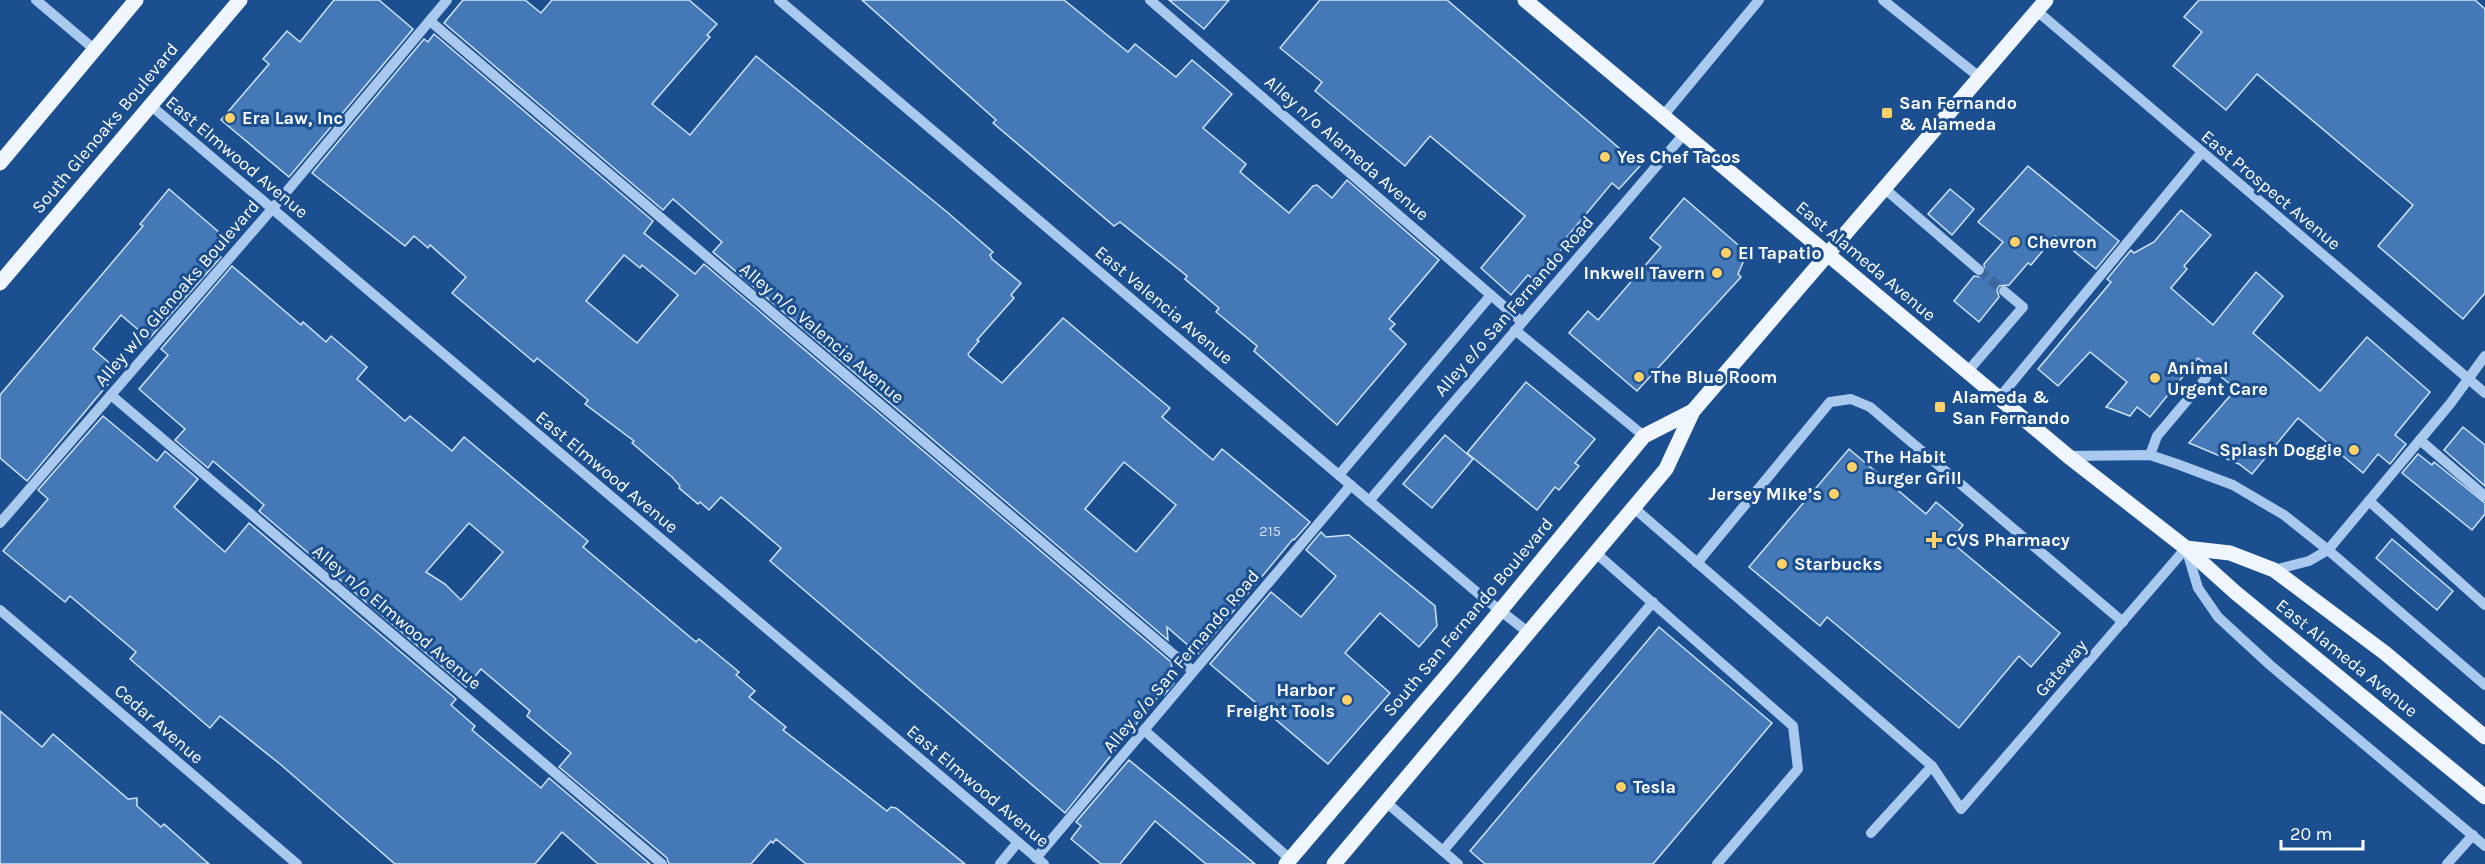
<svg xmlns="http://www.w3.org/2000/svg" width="2485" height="864" font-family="Karla,sans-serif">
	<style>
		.building { fill: #4478b7; stroke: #cfe3fa; stroke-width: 1.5; fill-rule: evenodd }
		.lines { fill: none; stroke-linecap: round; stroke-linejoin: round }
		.minor-tunnel { stroke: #3d69a0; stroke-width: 10; stroke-dasharray: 10 5; stroke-linecap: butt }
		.minor { stroke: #a9c9ee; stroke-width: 10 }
		.major { stroke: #f0f6ff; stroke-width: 15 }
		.poi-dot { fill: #ffd166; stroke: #1b4f8f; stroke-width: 2 }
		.labels { text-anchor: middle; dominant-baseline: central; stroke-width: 6; stroke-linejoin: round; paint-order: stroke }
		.number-label { font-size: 15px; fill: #d0dded }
		.poi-label { font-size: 18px; font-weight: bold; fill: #fff; stroke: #1b4f8f; text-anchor: start }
		.street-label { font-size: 18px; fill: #fff; stroke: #1b4f8f }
	</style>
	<rect width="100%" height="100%" fill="#1b4f8f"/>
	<g class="building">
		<path d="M 334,0 L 379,0 L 413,29 L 289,177 L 221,120 L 269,64 L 263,59 L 287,31 L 300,42 Z"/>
		<path d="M 463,0 L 525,0 L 541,13 L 552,0 L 689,0 L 717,24 L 707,35 L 710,37 L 652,104 L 690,135 L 756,56 L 947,212 L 993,252 L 990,255 L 992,259 L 1021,283 L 1011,295 L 1014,298 L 977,340 L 979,341 L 968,354 L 969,356 L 1002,383 L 1063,318 L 1170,408 L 1162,417 L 1213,460 L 1222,449 L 1310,522 L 1294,540 L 1293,539 L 1198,654 L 1167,627 L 1168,640 L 713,252 L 722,242 L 673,199 L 663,210 L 444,23 ZM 1124,462 L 1176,505 L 1136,552 L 1085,509 Z"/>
		<path d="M 862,0 L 1064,0 L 1128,52 L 1135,44 L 1176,77 L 1192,60 L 1232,94 L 1203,128 L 1246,164 L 1240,172 L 1289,213 L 1313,186 L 1317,185 L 1332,198 L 1347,180 L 1439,260 L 1389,319 L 1395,324 L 1390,329 L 1406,344 L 1337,425 L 1254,351 L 1257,346 L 1216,312 L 1219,308 L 1185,279 L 1187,276 L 1120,222 L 1114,226 L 993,123 L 996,120 Z"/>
		<path d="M 1169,0 L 1229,0 L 1204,29 Z"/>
		<path d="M 1320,0 L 1447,0 L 1640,166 L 1619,189 L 1612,183 L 1561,244 L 1564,246 L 1535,281 L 1528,275 L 1511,295 L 1481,268 L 1525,216 L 1430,136 L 1405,166 L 1315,91 L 1322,82 L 1280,48 Z"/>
		<path d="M 2199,0 L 2475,0 L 2485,9 L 2485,293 L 2463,319 L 2378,246 L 2413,205 L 2257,74 L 2226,110 L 2173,66 L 2202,32 L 2184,17 Z"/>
		<path d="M 434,34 L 653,221 L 644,233 L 695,274 L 704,264 L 1171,662 L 1174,683 L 1164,695 L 1161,693 L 1065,813 L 770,561 L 781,548 L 721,497 L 709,510 L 700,502 L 698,504 L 679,488 L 680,486 L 672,477 L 632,443 L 634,441 L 585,404 L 588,400 L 537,358 L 534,362 L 452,293 L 466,277 L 430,245 L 428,248 L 414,236 L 405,246 L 312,173 L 424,39 L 428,42 ZM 624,255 L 640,268 L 642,265 L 678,295 L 637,343 L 586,301 Z"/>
		<path d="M 2028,166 L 2119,241 L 2096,269 L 2055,236 L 2031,265 L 2028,263 L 2009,285 L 1999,286 L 1997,290 L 1999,297 L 1979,322 L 1954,301 L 1974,276 L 1981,277 L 1985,274 L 1984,264 L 2003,242 L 1978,222 Z"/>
		<path d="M 169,189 L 228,240 L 216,253 L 221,257 L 149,339 L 121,315 L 93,349 L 119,371 L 27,481 L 0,458 L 0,395 L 143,226 L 140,224 Z"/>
		<path d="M 1950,189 L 1974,209 L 1952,235 L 1928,214 Z"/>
		<path d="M 1684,198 L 1744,250 L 1744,260 L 1738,274 L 1741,277 L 1637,391 L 1569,333 L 1588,311 L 1598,320 L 1661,247 L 1650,238 Z"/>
		<path d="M 2181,210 L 2211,235 L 2184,266 L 2187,269 L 2171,288 L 2213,325 L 2256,272 L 2283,296 L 2253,333 L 2320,391 L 2367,337 L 2430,392 L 2395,435 L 2406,444 L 2390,464 L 2378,454 L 2363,473 L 2298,418 L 2252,474 L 2239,464 L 2189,443 L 2236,389 L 2198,358 L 2150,417 L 2137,407 L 2130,416 L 2106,407 L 2127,382 L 2090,352 L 2058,386 L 2038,369 L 2111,282 L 2107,279 L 2131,250 L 2134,253 L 2154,242 Z"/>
		<path d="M 232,266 L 301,325 L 303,322 L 326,342 L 331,336 L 367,367 L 357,379 L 405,421 L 410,416 L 452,451 L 464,437 L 588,541 L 583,547 L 696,642 L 699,639 L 739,672 L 736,675 L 755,691 L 749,697 L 786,727 L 783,730 L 887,811 L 891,807 L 896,808 L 965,864 L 806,864 L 776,839 L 773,843 L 771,841 L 751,864 L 669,864 L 667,858 L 559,767 L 571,753 L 527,716 L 530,711 L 481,669 L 466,687 L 259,511 L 264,505 L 213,461 L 208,468 L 175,440 L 185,429 L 139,389 L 168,355 L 161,349 ZM 469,523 L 503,552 L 461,600 L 445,584 L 426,572 Z"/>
		<path d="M 1526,382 L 1595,439 L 1575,463 L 1579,466 L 1559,490 L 1555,487 L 1537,510 L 1467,453 Z"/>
		<path d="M 103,416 L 157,461 L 165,451 L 198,479 L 174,507 L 225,552 L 249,523 L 456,699 L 451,705 L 475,726 L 472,730 L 541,788 L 549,778 L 650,864 L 598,864 L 562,832 L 535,864 L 395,864 L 280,764 L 220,716 L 210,728 L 130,659 L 136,652 L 70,596 L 65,602 L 3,551 L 48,499 L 38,490 Z"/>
		<path d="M 2463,427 L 2485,445 L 2485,486 L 2444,450 Z"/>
		<path d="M 1445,435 L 1473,459 L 1432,508 L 1403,484 Z"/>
		<path d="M 1849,449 L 1926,514 L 1936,502 L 1963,525 L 1950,541 L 2060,633 L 2031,667 L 2019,656 L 1959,728 L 1827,617 L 1820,626 L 1749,567 Z"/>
		<path d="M 2418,454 L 2432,465 L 2434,462 L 2485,503 L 2485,514 L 2472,530 L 2402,473 Z"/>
		<path d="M 1321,532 L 1326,537 L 1349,535 L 1435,606 L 1437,626 L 1419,647 L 1380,613 L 1345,653 L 1390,693 L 1328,764 L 1210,664 L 1271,592 L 1301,617 L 1336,576 L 1306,550 Z"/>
		<path d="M 2392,539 L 2453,591 L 2437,610 L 2376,558 Z"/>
		<path d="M 1659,627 L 1772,723 L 1653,864 L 1485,864 L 1470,851 Z"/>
		<path d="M 0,711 L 42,747 L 53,734 L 128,799 L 137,798 L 137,806 L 161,827 L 164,824 L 209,864 L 0,864 Z"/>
		<path d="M 1129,760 L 1255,864 L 1206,864 L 1155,821 L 1120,864 L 1101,864 L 1071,839 L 1081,826 L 1076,822 Z"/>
	</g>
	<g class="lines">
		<path class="minor-tunnel" d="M 1979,270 L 2004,291"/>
		<g class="minor">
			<path d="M 36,0 L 94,49"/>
			<path d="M 779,0 L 1479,594 L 1529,633"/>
			<path d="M 1150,0 L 1522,322"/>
			<path d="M 1883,0 L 1978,76"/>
			<path d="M 2037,11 L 2485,393"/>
			<path d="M 430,21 L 1193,671"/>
			<path d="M 149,104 L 1044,864"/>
			<path d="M 1663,116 L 1759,0"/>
			<path d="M 1885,189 L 1979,270"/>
			<path d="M 1515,330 L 1644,436"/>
			<path d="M 1968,371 L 2023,307 L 2004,291"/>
			<path d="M 111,395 L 662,864"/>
			<path d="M 2000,397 L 2202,152"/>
			<path d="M 2420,440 L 2485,496"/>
			<path d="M 2150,455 L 2157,436 L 2206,378"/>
			<path d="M 2068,456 L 2150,455 L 2177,464 L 2233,485 L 2284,515 L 2328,550 L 2450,404 L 2485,356"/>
			<path d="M 1339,475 L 1491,295"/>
			<path d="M 1369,501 L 1684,134"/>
			<path d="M 2369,501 L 2485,605"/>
			<path d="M 1634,508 L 1932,766"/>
			<path d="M 0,523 L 272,209 L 447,0"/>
			<path d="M 2186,548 L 2198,588 L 2218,617 L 2270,665 L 2485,846"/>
			<path d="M 1597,554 L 1793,726 L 1798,769 L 1717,864"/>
			<path d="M 1697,563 L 1830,402 L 1851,399 L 1870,407 L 2123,622"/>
			<path d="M 2274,570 L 2309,561 L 2328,550 L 2485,685"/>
			<path d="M 0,610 L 297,864"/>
			<path d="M 1144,730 L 1290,859"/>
			<path d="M 1387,803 L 1458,864"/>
			<path d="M 1871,833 L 1932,766 L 1961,809 L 2186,548"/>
			<path d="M 1443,851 L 1653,602"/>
			<path d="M 1036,858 L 1351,485"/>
			<path d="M 1000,864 L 1018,842"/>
			<path d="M 2447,864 L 2473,835"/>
		</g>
		<g class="major">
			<path d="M 1525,0 L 2068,456 L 2186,548 L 2236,593 L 2485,797"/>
			<path d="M 0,163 L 136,0"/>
			<path d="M 0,283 L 240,0"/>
			<path d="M 2186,548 L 2230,553 L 2274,570 L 2385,653 L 2485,737"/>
			<path d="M 1286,864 L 1454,667 L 1644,436 L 1693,411"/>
			<path d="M 1334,864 L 1666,469 L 1693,411 L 2046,0"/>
		</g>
	</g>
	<g class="poi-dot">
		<rect x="1881" y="107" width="12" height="12" rx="3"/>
		<circle cx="230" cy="118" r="6"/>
		<circle cx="1605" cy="157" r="6"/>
		<circle cx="2015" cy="242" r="6"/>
		<circle cx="1726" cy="253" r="6"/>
		<circle cx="1717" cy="273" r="6"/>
		<circle cx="1639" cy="377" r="6"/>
		<circle cx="2155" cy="378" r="6"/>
		<rect x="1934" y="401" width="12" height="12" rx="3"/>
		<circle cx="2354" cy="450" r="6"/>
		<circle cx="1852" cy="467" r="6"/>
		<circle cx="1834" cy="494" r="6"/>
		<path d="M1931 531h6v6h6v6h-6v6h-6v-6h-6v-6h6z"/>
		<circle cx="1782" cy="564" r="6"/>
		<circle cx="1347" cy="700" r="6"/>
		<circle cx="1621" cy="787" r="6"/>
	</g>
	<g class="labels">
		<g class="number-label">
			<text x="1270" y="531">215</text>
		</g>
		<g class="poi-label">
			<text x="1899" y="103">San Fernando<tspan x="1899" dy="21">&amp; Alameda</tspan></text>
			<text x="242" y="118">Era Law, Inc</text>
			<text x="1617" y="157">Yes Chef Tacos</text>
			<text x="2027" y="242">Chevron</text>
			<text x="1738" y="253">El Tapatio</text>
			<text x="1705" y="273" text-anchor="end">Inkwell Tavern</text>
			<text x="2167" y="368">Animal<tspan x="2167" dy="21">Urgent Care</tspan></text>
			<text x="1651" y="377">The Blue Room</text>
			<text x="1952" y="397">Alameda &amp;<tspan x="1952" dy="21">San Fernando</tspan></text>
			<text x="2342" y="450" text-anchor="end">Splash Doggie</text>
			<text x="1864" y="457">The Habit<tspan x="1864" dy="21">Burger Grill</tspan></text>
			<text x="1822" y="494" text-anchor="end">Jersey Mike’s</text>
			<text x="1946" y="540">CVS Pharmacy</text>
			<text x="1794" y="564">Starbucks</text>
			<text x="1335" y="690" text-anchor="end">Harbor<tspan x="1335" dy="21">Freight Tools</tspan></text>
			<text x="1633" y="787">Tesla</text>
		</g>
		<g class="street-label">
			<text transform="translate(105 128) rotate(-50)">South Glenoaks Boulevard</text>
			<text transform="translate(1347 148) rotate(41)">Alley n/o Alameda Avenue</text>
			<text transform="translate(237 157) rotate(40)">East Elmwood Avenue</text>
			<text transform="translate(2271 190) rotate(40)">East Prospect Avenue</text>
			<text transform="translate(1866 261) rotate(40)">East Alameda Avenue</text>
			<text transform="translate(177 293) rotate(-49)">Alley w/o Glenoaks Boulevard</text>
			<text transform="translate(1164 305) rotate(40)">East Valencia Avenue</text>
			<text transform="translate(1514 306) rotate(-49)">Alley e/o San Fernando Road</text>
			<text transform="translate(822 333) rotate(40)">Alley n/o Valencia Avenue</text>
			<text transform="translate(607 472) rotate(40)">East Elmwood Avenue</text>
			<text transform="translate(397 617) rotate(40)">Alley n/o Elmwood Avenue</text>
			<text transform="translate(1468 617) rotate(-50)">South San Fernando Boulevard</text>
			<text transform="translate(2347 658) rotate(39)">East Alameda Avenue</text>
			<text transform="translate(1181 661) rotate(-50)">Alley e/o San Fernando Road</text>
			<text transform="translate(2061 668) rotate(-49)">Gateway</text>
			<text transform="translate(159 724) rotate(41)">Cedar Avenue</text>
			<text transform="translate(978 786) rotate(40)">East Elmwood Avenue</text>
		</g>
	</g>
	<path d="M2281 840v9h82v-9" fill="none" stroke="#ffffff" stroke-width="3"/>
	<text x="2290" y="840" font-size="18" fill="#ffffff" stroke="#1b4f8f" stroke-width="4.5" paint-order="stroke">20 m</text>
</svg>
